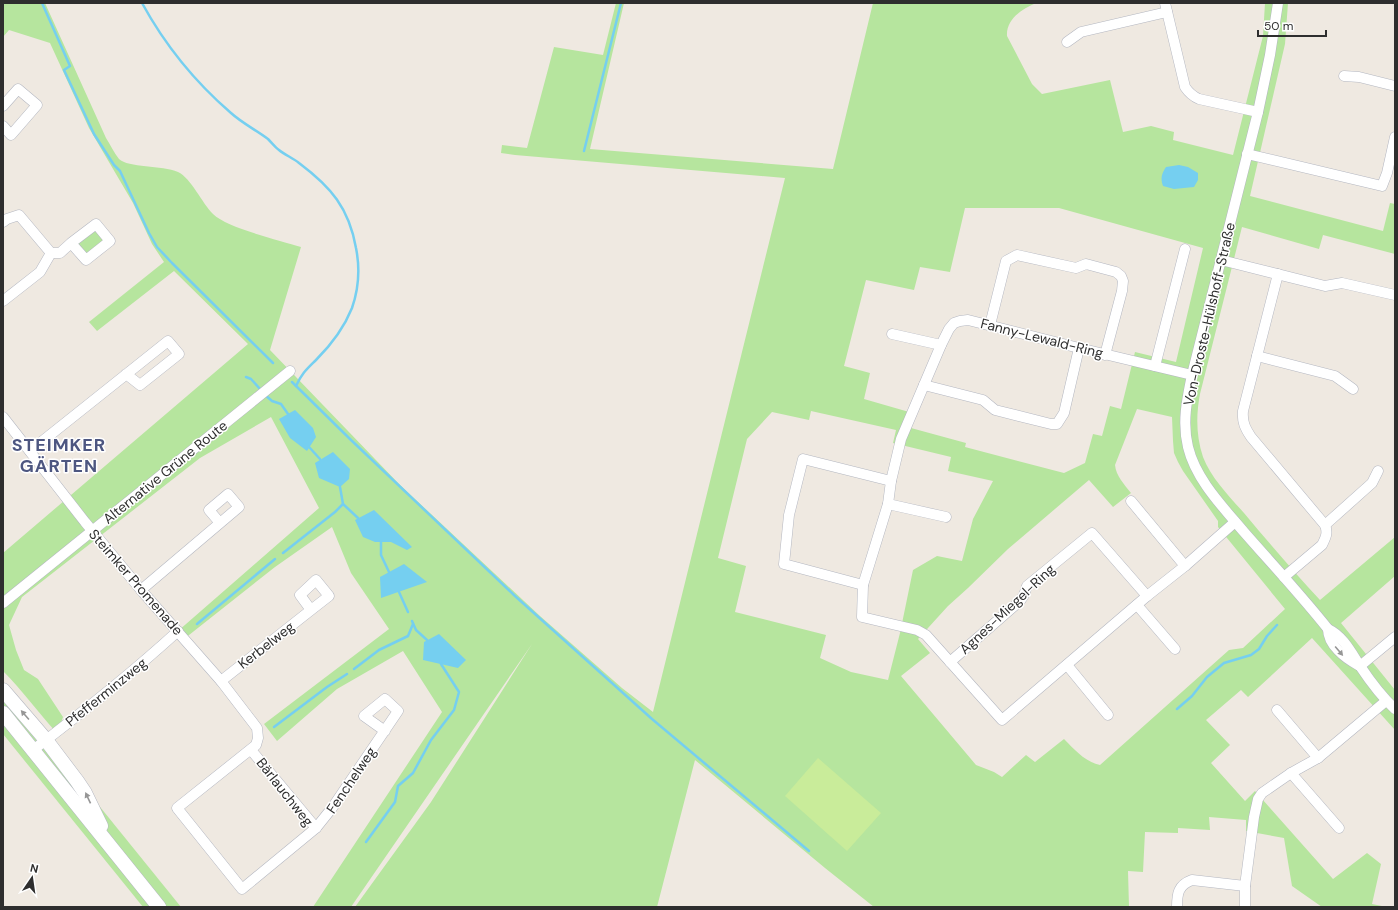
<svg xmlns="http://www.w3.org/2000/svg" width="1398" height="910" font-family="'DM Sans',sans-serif">
	<style>
		.green { fill: #b6e59e; fill-rule: evenodd }
		.pitch { fill: #c9ec9a }
		.water { fill: #75cff0 }
		.lines { fill: none; stroke-linecap: round; stroke-linejoin: round }
		.stream { stroke: #75cff0; stroke-width: 2.5 }
		.street-casing { stroke: #b4b7c1; stroke-width: 11 }
		.secondary-casing { stroke: #b4b7c1; stroke-width: 15 }
		.street { stroke: #fff; stroke-width: 10 }
		.secondary { stroke: #fff; stroke-width: 14 }
		.oneway { fill: #969696 }
		.labels { text-anchor: middle; dominant-baseline: central; stroke-width: 3; stroke-linejoin: round; paint-order: stroke }
		.street-label { font-size: 14px; fill: #2e2e2e; stroke: #fff }
		.district-label { font-size: 18px; font-weight: bold; letter-spacing: 1px; fill: #4d5680; stroke: #fff }
	</style>
	<rect width="100%" height="100%" fill="#efe9e1"/>
	<g class="green">
		<path d="M 3,3 L 45,3 L 106,138 C 110,144 114,153 119,159 C 128,168 162,165 178,172 C 191,178 202,203 213,214 C 227,228 279,240 301,247 L 270,350 L 400,485 L 540,616 L 622,688 L 653,712 L 785,178 L 515,155 L 501,153 L 502,145 L 527,148 L 554,47 L 603,55 L 616,3 L 624,3 L 590,149 L 833,169 L 873,3 L 1036,3 C 1022,9 1006,19 1007,36 L 1032,84 L 1042,94 L 1110,80 L 1123,132 L 1151,126 L 1174,132 L 1173,140 L 1233,155 L 1263,36 L 1265,3 L 1288,3 L 1285,44 L 1250,196 L 1383,231 L 1390,203 L 1395,204 L 1395,254 L 1323,235 L 1319,249 L 1242,227 L 1200,394 C 1196,415 1196,436 1203,457 C 1211,478 1229,496 1244,513 C 1269,543 1294,572 1320,600 L 1395,537 L 1395,576 L 1341,623 L 1395,690 L 1395,730 L 1312,638 L 1248,697 L 1241,690 L 1206,720 L 1230,745 L 1211,763 L 1245,801 L 1255,791 L 1333,879 L 1367,853 L 1381,864 L 1372,904 L 1387,907 L 1322,907 L 1292,886 L 1284,838 L 1246,831 L 1246,820 L 1209,817 L 1210,830 L 1178,828 L 1178,833 L 1145,832 L 1143,872 L 1128,871 L 1129,907 L 874,907 L 825,868 L 695,760 L 657,907 L 355,907 L 431,802 L 532,644 L 351,907 L 313,907 L 442,712 L 403,651 L 337,689 L 277,741 L 264,724 L 389,629 L 351,573 L 332,527 L 275,567 L 184,639 L 178,631 L 319,508 L 271,417 L 200,458 L 22,597 L 9,625 L 16,650 L 24,670 L 38,679 L 63,717 L 59,729 L 56,732 C 38,712 22,690 3,671 L 3,553 L 248,344 L 174,271 L 97,331 L 89,322 L 164,262 L 152,244 L 133,203 L 89,128 L 50,43 L 9,30 L 3,37 ZM 965,208 L 1059,208 L 1203,248 L 1176,362 L 1135,352 L 1121,409 L 1110,406 L 1102,436 L 1093,434 L 1085,463 L 1064,473 L 965,447 L 966,443 L 911,428 L 916,414 L 864,399 L 870,373 L 844,366 L 866,280 L 914,290 L 920,267 L 950,272 ZM 1137,409 L 1172,417 L 1173,441 L 1174,453 L 1178,462 L 1183,471 L 1218,521 L 1218,527 L 1285,609 L 1243,648 L 1229,650 L 1100,765 C 1085,762 1074,749 1064,739 L 1035,762 L 1026,755 L 1002,777 L 994,772 L 976,765 L 901,676 L 930,653 L 918,639 L 948,606 L 968,588 L 1008,549 L 1089,480 L 1113,507 L 1131,493 C 1124,484 1116,476 1115,465 ZM 811,411 L 896,430 L 893,443 L 951,457 L 948,471 L 993,481 L 973,519 L 962,561 L 937,556 L 913,570 L 900,633 L 888,680 L 851,672 L 820,658 L 826,635 L 735,612 L 746,566 L 718,558 L 747,439 L 772,412 L 809,420 Z"/>
		<path d="M 95,229 L 105,241 L 86,255 L 76,243 Z"/>
		<path d="M 3,687 L 181,907 L 143,907 L 3,734 Z"/>
	</g>
	<path class="pitch" d="M 818,758 L 881,813 L 847,851 L 785,796 Z"/>
	<g class="water">
		<path d="M 1179,165 L 1188,167 L 1198,173 L 1198,180 L 1194,187 L 1174,189 L 1163,186 C 1160,178 1162,173 1166,167 Z"/>
		<path d="M 295,410 L 313,428 L 316,437 L 307,451 L 290,438 L 279,419 Z"/>
		<path d="M 333,452 L 350,469 L 349,479 L 340,487 L 319,478 L 315,463 Z"/>
		<path d="M 374,510 L 412,547 L 407,550 L 391,542 L 375,542 L 363,537 L 355,520 Z"/>
		<path d="M 404,564 L 427,582 L 381,598 L 380,577 Z"/>
		<path d="M 439,634 L 466,660 L 458,668 L 423,660 L 424,642 Z"/>
	</g>
	<g class="lines">
		<g class="stream">
			<path d="M 42,3 L 70,66 L 64,70 L 94,134 L 114,165 L 120,171 L 149,233 L 157,247 L 172,263 L 273,363"/>
			<path d="M 142,3 C 165,45 195,82 231,113 C 242,123 256,130 268,139 C 272,143 275,147 279,150 C 285,155 293,158 299,163 C 331,187 349,208 356,248 C 360,268 359,288 352,308 C 344,328 331,345 316,360 C 307,369 302,373 296,386"/>
			<path d="M 584,151 L 621,3"/>
			<path d="M 246,377 L 251,379 L 261,390"/>
			<path d="M 292,382 L 351,440 L 515,596 L 652,719 L 809,851"/>
			<path d="M 264,394 L 272,401 L 281,404 L 288,414"/>
			<path d="M 309,447 L 320,459"/>
			<path d="M 343,504 L 358,518"/>
			<path d="M 381,542 L 381,555 L 389,572"/>
			<path d="M 283,553 L 335,512 L 343,504 L 340,487"/>
			<path d="M 399,592 L 408,612"/>
			<path d="M 412,621 L 416,630 L 427,640"/>
			<path d="M 197,624 L 275,559"/>
			<path d="M 354,669 L 379,650 L 408,636 L 413,624"/>
			<path d="M 1177,709 L 1192,696 L 1207,677 L 1224,663 L 1251,655 L 1259,649 L 1267,636 L 1277,625"/>
			<path d="M 274,727 L 327,687 L 347,674"/>
			<path d="M 366,842 L 395,802 L 398,786 L 413,773 L 431,740 L 454,710 L 459,692 L 441,664"/>
		</g>
		<g class="street-casing">
			<g id="street">
				<path d="M 1165,3 L 1185,87 C 1189,93 1192,96 1199,99 L 1258,112"/>
				<path d="M 1278,3 L 1270,55 L 1258,112 L 1192,375 C 1187,399 1182,422 1188,447 C 1196,480 1223,507 1244,532 C 1272,564 1301,595 1328,629 C 1343,636 1351,652 1360,666 C 1370,681 1382,697 1395,709"/>
				<path d="M 1067,42 L 1081,32 L 1167,12"/>
				<path d="M 1344,76 L 1359,77 L 1395,86"/>
				<path d="M 3,106 L 18,89 L 37,105 L 11,135 L 3,126"/>
				<path d="M 1247,154 L 1382,186 L 1387,173 L 1395,137"/>
				<path d="M 3,222 L 7,219 L 19,215 L 51,253 L 60,253 L 71,243 L 86,260 L 110,241 L 96,224 L 71,243"/>
				<path d="M 1221,260 L 1325,286 L 1342,283 L 1395,295"/>
				<path d="M 1278,274 L 1243,411 C 1242,422 1245,428 1251,437 L 1325,525 C 1328,533 1326,537 1322,545 L 1284,577"/>
				<path d="M 3,301 L 40,272 L 51,253"/>
				<path d="M 990,325 L 1006,261 L 1017,255 L 1076,268 L 1086,264 L 1116,272 L 1121,276 L 1123,281 L 1122,291 L 1105,355"/>
				<path d="M 892,334 L 941,345"/>
				<path d="M 1257,356 L 1335,376 L 1353,389"/>
				<path d="M 1155,366 L 1185,249"/>
				<path d="M 1192,375 L 1079,348 L 968,320 L 960,321 L 954,323 L 949,329 L 941,345 L 901,439 L 891,481 L 888,504 L 863,585 L 862,617 L 917,630 L 926,635 L 1002,720 L 1147,596 L 1185,566 L 1235,522"/>
				<path d="M 924,385 L 983,400 L 995,410 L 1051,424 L 1057,424 L 1064,413 L 1079,348"/>
				<path d="M 3,417 L 85,522 L 141,590 L 221,681 L 257,728 L 258,738 L 256,745 L 177,808 L 242,889 L 316,828 L 332,808 L 398,711 L 385,699 L 364,716 L 385,731"/>
				<path d="M 30,451 L 168,341 L 179,354 L 140,385 L 126,374"/>
				<path d="M 1131,501 L 1185,566"/>
				<path d="M 888,504 L 946,517"/>
				<path d="M 1325,525 L 1372,483 L 1378,471"/>
				<path d="M 863,585 L 784,564 L 789,515 L 803,459 L 891,481"/>
				<path d="M 141,590 L 239,507 L 228,494 L 209,510 L 220,523"/>
				<path d="M 3,603 L 290,371"/>
				<path d="M 1137,605 L 1175,649"/>
				<path d="M 1328,629 C 1328,645 1345,658 1358,665"/>
				<path d="M 950,662 L 1020,601 L 1024,595 L 1027,586 L 1092,533 L 1147,596"/>
				<path d="M 1067,665 L 1108,715"/>
				<path d="M 1360,666 L 1395,637"/>
				<path d="M 221,681 L 311,610 L 329,596 L 316,580 L 300,595 L 311,610"/>
				<path d="M 1277,710 L 1318,758"/>
				<path d="M 33,750 C 83,712 132,673 178,631"/>
				<path d="M 251,750 L 316,828"/>
				<path d="M 1291,773 L 1339,828"/>
				<path d="M 1177,907 C 1177,894 1178,885 1192,880 L 1245,886"/>
				<path d="M 1245,907 L 1245,886 L 1254,817 L 1258,799 L 1262,793 L 1291,773 L 1318,758 L 1386,701"/>
			</g>
		</g>
		<g class="secondary-casing">
			<g id="secondary">
				<path d="M 3,690 L 46,740 L 77,781 L 85,793 L 101,826"/>
				<path d="M 3,713 L 159,907"/>
			</g>
		</g>
		<use href="#street" class="street"/>
		<use href="#secondary" class="secondary"/>
	</g>
	<defs><path id="oneway-solid" d="M-6-.8H1V-3.2L6.5 0L1 3.2V.8H-6Z"/></defs>
	<g class="oneway">
		<use href="#oneway-solid" transform="translate(1339 651) rotate(50)"/>
		<use href="#oneway-solid" transform="translate(25 715) rotate(-131)"/>
		<use href="#oneway-solid" transform="translate(88 798) rotate(-115)"/>
	</g>
	<g class="labels">
		<g class="street-label">
			<text transform="translate(1209 314) rotate(-77)">Von-Droste-Hülshoff-Straße</text>
			<text transform="translate(1042 338) rotate(14)">Fanny-Lewald-Ring</text>
			<text transform="translate(165 472) rotate(-39)">Alternative Grüne Route</text>
			<text transform="translate(136 582) rotate(49)">Steimker Promenade</text>
			<text transform="translate(1007 609) rotate(-43)">Agnes-Miegel-Ring</text>
			<text transform="translate(266 645) rotate(-38)">Kerbelweg</text>
			<text transform="translate(106 692) rotate(-39)">Pfefferminzweg</text>
			<text transform="translate(351 780) rotate(-56)">Fenchelweg</text>
			<text transform="translate(285 792) rotate(52)">Bärlauchweg</text>
		</g>
		<g class="district-label">
			<text x="59" y="445">STEIMKER<tspan x="59" dy="21">GÄRTEN</tspan></text>
		</g>
	</g>
	<rect width="1398" height="910" fill="none" stroke="#2e2e2e" stroke-width="8"/>
	<g transform="translate(32 878) rotate(13)" stroke="#ffffff" stroke-width="3" paint-order="stroke">
	<path d="M0-3L7 15L0 10L-7 15Z" fill="#2e2e2e"/>
	<text y="-6" font-size="11" font-weight="bold" text-anchor="middle" fill="#2e2e2e">N</text>
	</g>
	<path d="M1258 30v6h68v-6" fill="none" stroke="#2e2e2e" stroke-width="2"/>
	<text x="1264" y="30" font-size="12" fill="#2e2e2e" stroke="#ffffff" stroke-width="3" paint-order="stroke">50 m</text>
</svg>
